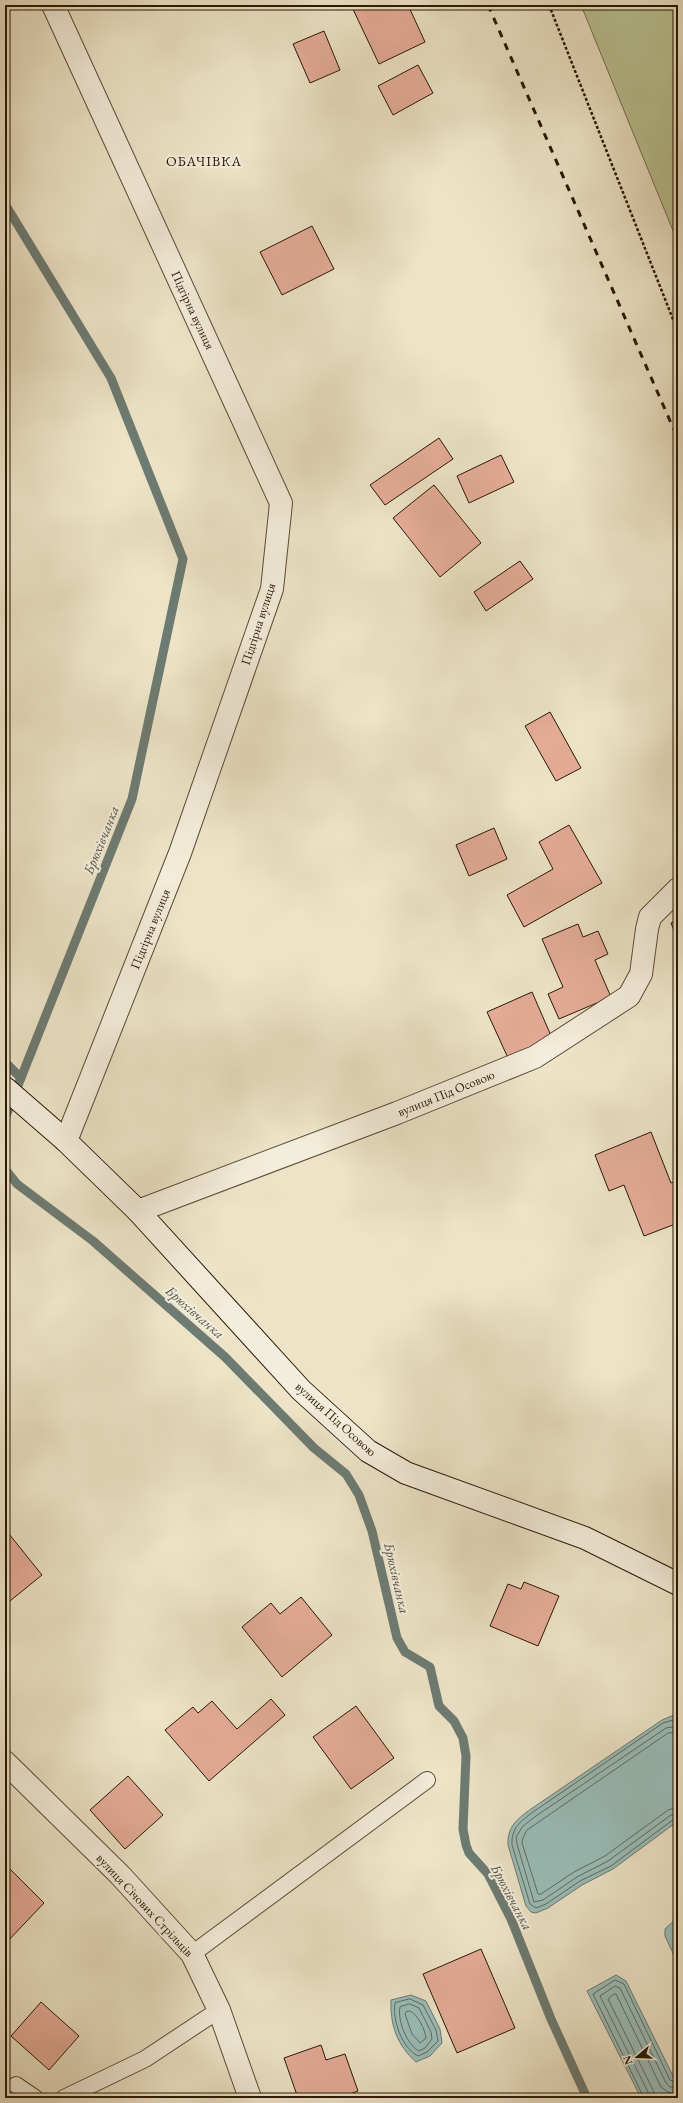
<svg xmlns="http://www.w3.org/2000/svg" width="683" height="2103" font-family="'EB Garamond',serif">
	<style>
		.green { fill: #bac494; stroke: #726e4c }
		.water { fill: #9abeba; stroke: #6d7b72 }
		.lines { fill: none; stroke-linecap: round; stroke-linejoin: round }
		.shore { stroke: #626a60; stroke-width: 1 }
		.stream { stroke: #6d7b72; stroke-width: 9 }
		.building { fill: #e5ac98; stroke: #291705 }
		.lane-casing { stroke: #5a4a36; stroke-width: 18 }
		.street-casing { stroke: #5a4a36; stroke-width: 24 }
		.secondary-casing { stroke: #291705; stroke-width: 24 }
		.path { stroke: #291705; stroke-width: 2.5; stroke-dasharray: 3 2; stroke-linecap: butt }
		.lane { stroke: #f3eddb; stroke-width: 16 }
		.street { stroke: #f3eddb; stroke-width: 22 }
		.secondary { stroke: #f3eddb; stroke-width: 22 }
		.rail { stroke: #291705; stroke-width: 3; stroke-dasharray: 7 7; stroke-linecap: butt }
		.labels { text-anchor: middle; dominant-baseline: central; stroke-width: 4; stroke-linejoin: round; paint-order: stroke }
		.street-label { font-size: 13px; fill: #291705; stroke: #f3eddb }
		.neighbourhood-label { font-size: 14px; letter-spacing: 1px; fill: #291705; stroke: #f3eddb }
		.water-label { font-size: 14px; font-style: italic; fill: #515144; stroke: #f3eddb }
	</style>
	<rect width="100%" height="100%" fill="#ede4c8"/>
	<filter id="stains"><feTurbulence type="fractalNoise" baseFrequency=".005" numOctaves="4"/><feColorMatrix values="0 0 0 0 .2 0 0 0 0 .09 0 0 0 0 .02 0 0 0 .5 -.17"/></filter>
	<radialGradient id="worn" r=".72"><stop offset=".6" stop-color="#630" stop-opacity="0"/><stop offset="1" stop-color="#630" stop-opacity=".3"/></radialGradient>
	<path class="green" d="M 581,5 L 678,5 L 678,243 Z"/>
	<g class="water">
		<path d="M 674,1715 L 678,1718 L 678,1821 L 613,1869 L 582,1885 L 548,1908 L 536,1913 L 531,1912 L 526,1906 L 508,1845 C 507,1827 517,1819 531,1809 L 662,1720 Z"/>
		<path d="M 678,1917 L 678,1964 L 665,1936 L 665,1929 Z"/>
		<path d="M 616,1975 L 626,1981 L 674,2078 L 678,2079 L 678,2098 L 641,2098 L 587,1991 Z"/>
		<path d="M 411,1995 L 426,2001 L 440,2029 L 442,2043 L 430,2056 L 416,2062 C 397,2045 390,2025 391,2000 Z"/>
	</g>
	<g class="lines">
		<g class="shore">
			<path d="M 678,1721 L 673,1720 L 663,1723 L 533,1812 C 521,1821 511,1828 512,1845 L 530,1904 L 536,1908 L 546,1904 L 580,1881 L 611,1866 L 674,1819 L 678,1818"/>
			<path d="M 678,1726 L 666,1728 L 536,1816 L 523,1826 L 516,1837 L 517,1844 L 534,1902 L 543,1900 L 577,1877 L 608,1861 L 671,1815 L 678,1813"/>
			<path d="M 678,1732 L 668,1733 L 527,1830 L 523,1838 L 522,1843 L 538,1894 L 541,1894 L 574,1872 L 605,1856 L 668,1810 L 678,1807"/>
			<path d="M 410,1999 L 423,2005 L 436,2030 L 438,2041 L 427,2052 L 418,2056 C 402,2048 392,2020 395,2003 Z"/>
			<path d="M 410,2004 L 419,2008 L 431,2032 L 432,2039 L 425,2048 L 419,2051 C 407,2045 397,2020 400,2007 Z"/>
			<path d="M 410,2011 C 418,2014 425,2030 426,2038 L 420,2043 L 412,2034 L 405,2014 L 406,2012 Z"/>
			<path d="M 644,2098 L 593,1994 L 615,1980 L 624,1984 L 670,2080 L 678,2083"/>
			<path d="M 649,2098 L 648,2092 L 600,1996 L 615,1986 L 620,1988 L 666,2083 L 670,2087 L 678,2088"/>
			<path d="M 655,2098 L 653,2090 L 608,1999 L 614,1994 L 616,1994 L 661,2087 L 668,2092 L 678,2094"/>
		</g>
		<g class="stream">
			<path d="M 5,204 L 111,378 L 183,559 L 132,799 L 5,1118"/>
			<path d="M 5,1062 L 21,1078"/>
			<path d="M 5,1169 L 17,1184 L 93,1241 L 225,1357 L 314,1448 L 346,1474 L 359,1495 L 372,1531 L 397,1638 L 405,1652 L 430,1667 L 439,1706 L 454,1721 L 463,1738 L 466,1756 L 463,1829 L 466,1845 L 469,1853 L 488,1874 L 511,1919 L 551,2019 L 587,2098"/>
		</g>
	</g>
	<g class="building">
		<path d="M 351,5 L 408,5 L 425,42 L 379,64 Z"/>
		<path d="M 324,31 L 340,70 L 310,83 L 293,44 Z"/>
		<path d="M 418,65 L 433,93 L 393,115 L 378,86 Z"/>
		<path d="M 312,226 L 334,269 L 282,295 L 260,252 Z"/>
		<path d="M 439,438 L 453,459 L 385,505 L 370,485 Z"/>
		<path d="M 501,455 L 514,482 L 469,503 L 457,476 Z"/>
		<path d="M 434,485 L 481,543 L 440,577 L 393,518 Z"/>
		<path d="M 520,561 L 533,579 L 486,611 L 474,592 Z"/>
		<path d="M 550,712 L 581,768 L 556,781 L 525,726 Z"/>
		<path d="M 569,825 L 602,883 L 524,927 L 507,895 L 553,869 L 539,842 Z"/>
		<path d="M 494,828 L 507,859 L 469,876 L 456,845 Z"/>
		<path d="M 678,919 L 678,941 L 671,923 Z"/>
		<path d="M 578,924 L 583,937 L 598,931 L 608,954 L 595,960 L 611,997 L 559,1019 L 548,994 L 563,987 L 542,939 Z"/>
		<path d="M 532,992 L 552,1038 L 508,1058 L 487,1012 Z"/>
		<path d="M 651,1132 L 671,1183 L 678,1180 L 678,1223 L 644,1236 L 624,1185 L 609,1191 L 595,1155 Z"/>
		<path d="M 5,1529 L 42,1575 L 5,1605 Z"/>
		<path d="M 524,1582 L 559,1596 L 538,1646 L 490,1626 L 508,1584 L 521,1589 Z"/>
		<path d="M 301,1597 L 332,1635 L 282,1677 L 242,1627 L 271,1603 L 280,1614 Z"/>
		<path d="M 271,1699 L 285,1715 L 209,1781 L 165,1730 L 193,1707 L 198,1713 L 212,1701 L 237,1729 Z"/>
		<path d="M 356,1706 L 394,1758 L 351,1789 L 313,1737 Z"/>
		<path d="M 128,1776 L 163,1815 L 125,1849 L 90,1810 Z"/>
		<path d="M 9,1868 L 44,1903 L 5,1944 L 5,1872 Z"/>
		<path d="M 481,1949 L 515,2028 L 457,2053 L 423,1974 Z"/>
		<path d="M 41,2002 L 79,2036 L 49,2070 L 11,2036 Z"/>
		<path d="M 321,2045 L 326,2060 L 345,2054 L 358,2091 L 347,2095 L 348,2098 L 298,2098 L 284,2058 Z"/>
	</g>
	<g class="lines">
		<g class="lane-casing">
			<g id="lane">
				<path d="M 192,1954 L 427,1780"/>
				<path d="M 16,2085 L 35,2098"/>
				<path d="M 64,2098 L 145,2059 L 219,2010"/>
			</g>
		</g>
		<g class="street-casing">
			<g id="street">
				<path d="M 53,5 L 281,503 L 272,589 L 180,853 L 66,1141"/>
				<path d="M 138,1211 L 397,1113 L 535,1057 L 629,996 L 641,974 L 647,929 L 650,917 L 678,889"/>
				<path d="M 5,1762 L 120,1875 L 192,1954 L 219,2010 L 250,2098"/>
			</g>
		</g>
		<g class="secondary-casing">
			<path id="secondary" d="M 5,1088 L 66,1141 L 138,1211 L 301,1390 L 368,1451 L 406,1473 L 585,1538 L 678,1584"/>
		</g>
		<path class="path" d="M 549,5 L 678,332"/>
		<use href="#lane" class="lane"/>
		<use href="#street" class="street"/>
		<use href="#secondary" class="secondary"/>
		<path class="rail" d="M 488,5 L 678,439"/>
	</g>
	<g class="labels">
		<g class="street-label">
			<text transform="translate(193 310) rotate(65)">Підгірна вулиця</text>
			<text transform="translate(258 624) rotate(-72)">Підгірна вулиця</text>
			<text transform="translate(150 929) rotate(-68)">Підгірна вулиця</text>
			<text transform="translate(446 1093) rotate(-22)">вулиця Під Осовою</text>
			<text transform="translate(336 1419) rotate(42)">вулиця Під Осовою</text>
			<text transform="translate(145 1905) rotate(47)">вулиця Січових Стрільців</text>
		</g>
		<g class="neighbourhood-label">
			<text x="204" y="161">ОБАЧІВКА</text>
		</g>
		<g class="water-label">
			<text transform="translate(101 840) rotate(-68)">Брюхівчанка</text>
			<text transform="translate(195 1312) rotate(41)">Брюхівчанка</text>
			<text transform="translate(397 1578) rotate(77)">Брюхівчанка</text>
			<text transform="translate(512 1897) rotate(62)">Брюхівчанка</text>
		</g>
	</g>
	<rect width="683" height="2103" fill="none" stroke="#ede4c8" stroke-width="20"/>
	<rect x="6" y="6" width="671" height="2091" fill="none" stroke="#291705" stroke-width="2"/>
	<rect x="10" y="10" width="663" height="2083" fill="none" stroke="#291705"/>
	<g transform="translate(637 2057) rotate(251)" stroke="#f3eddb" stroke-width="3" paint-order="stroke">
	<path d="M0-3L7 15L0 10L-7 15Z" fill="#291705"/>
	<text y="-6" font-size="11" font-weight="bold" text-anchor="middle" fill="#291705">N</text>
	</g>
	<rect width="100%" height="100%" filter="url(#stains)"/>
	<rect width="100%" height="100%" fill="url(#worn)"/>
</svg>
